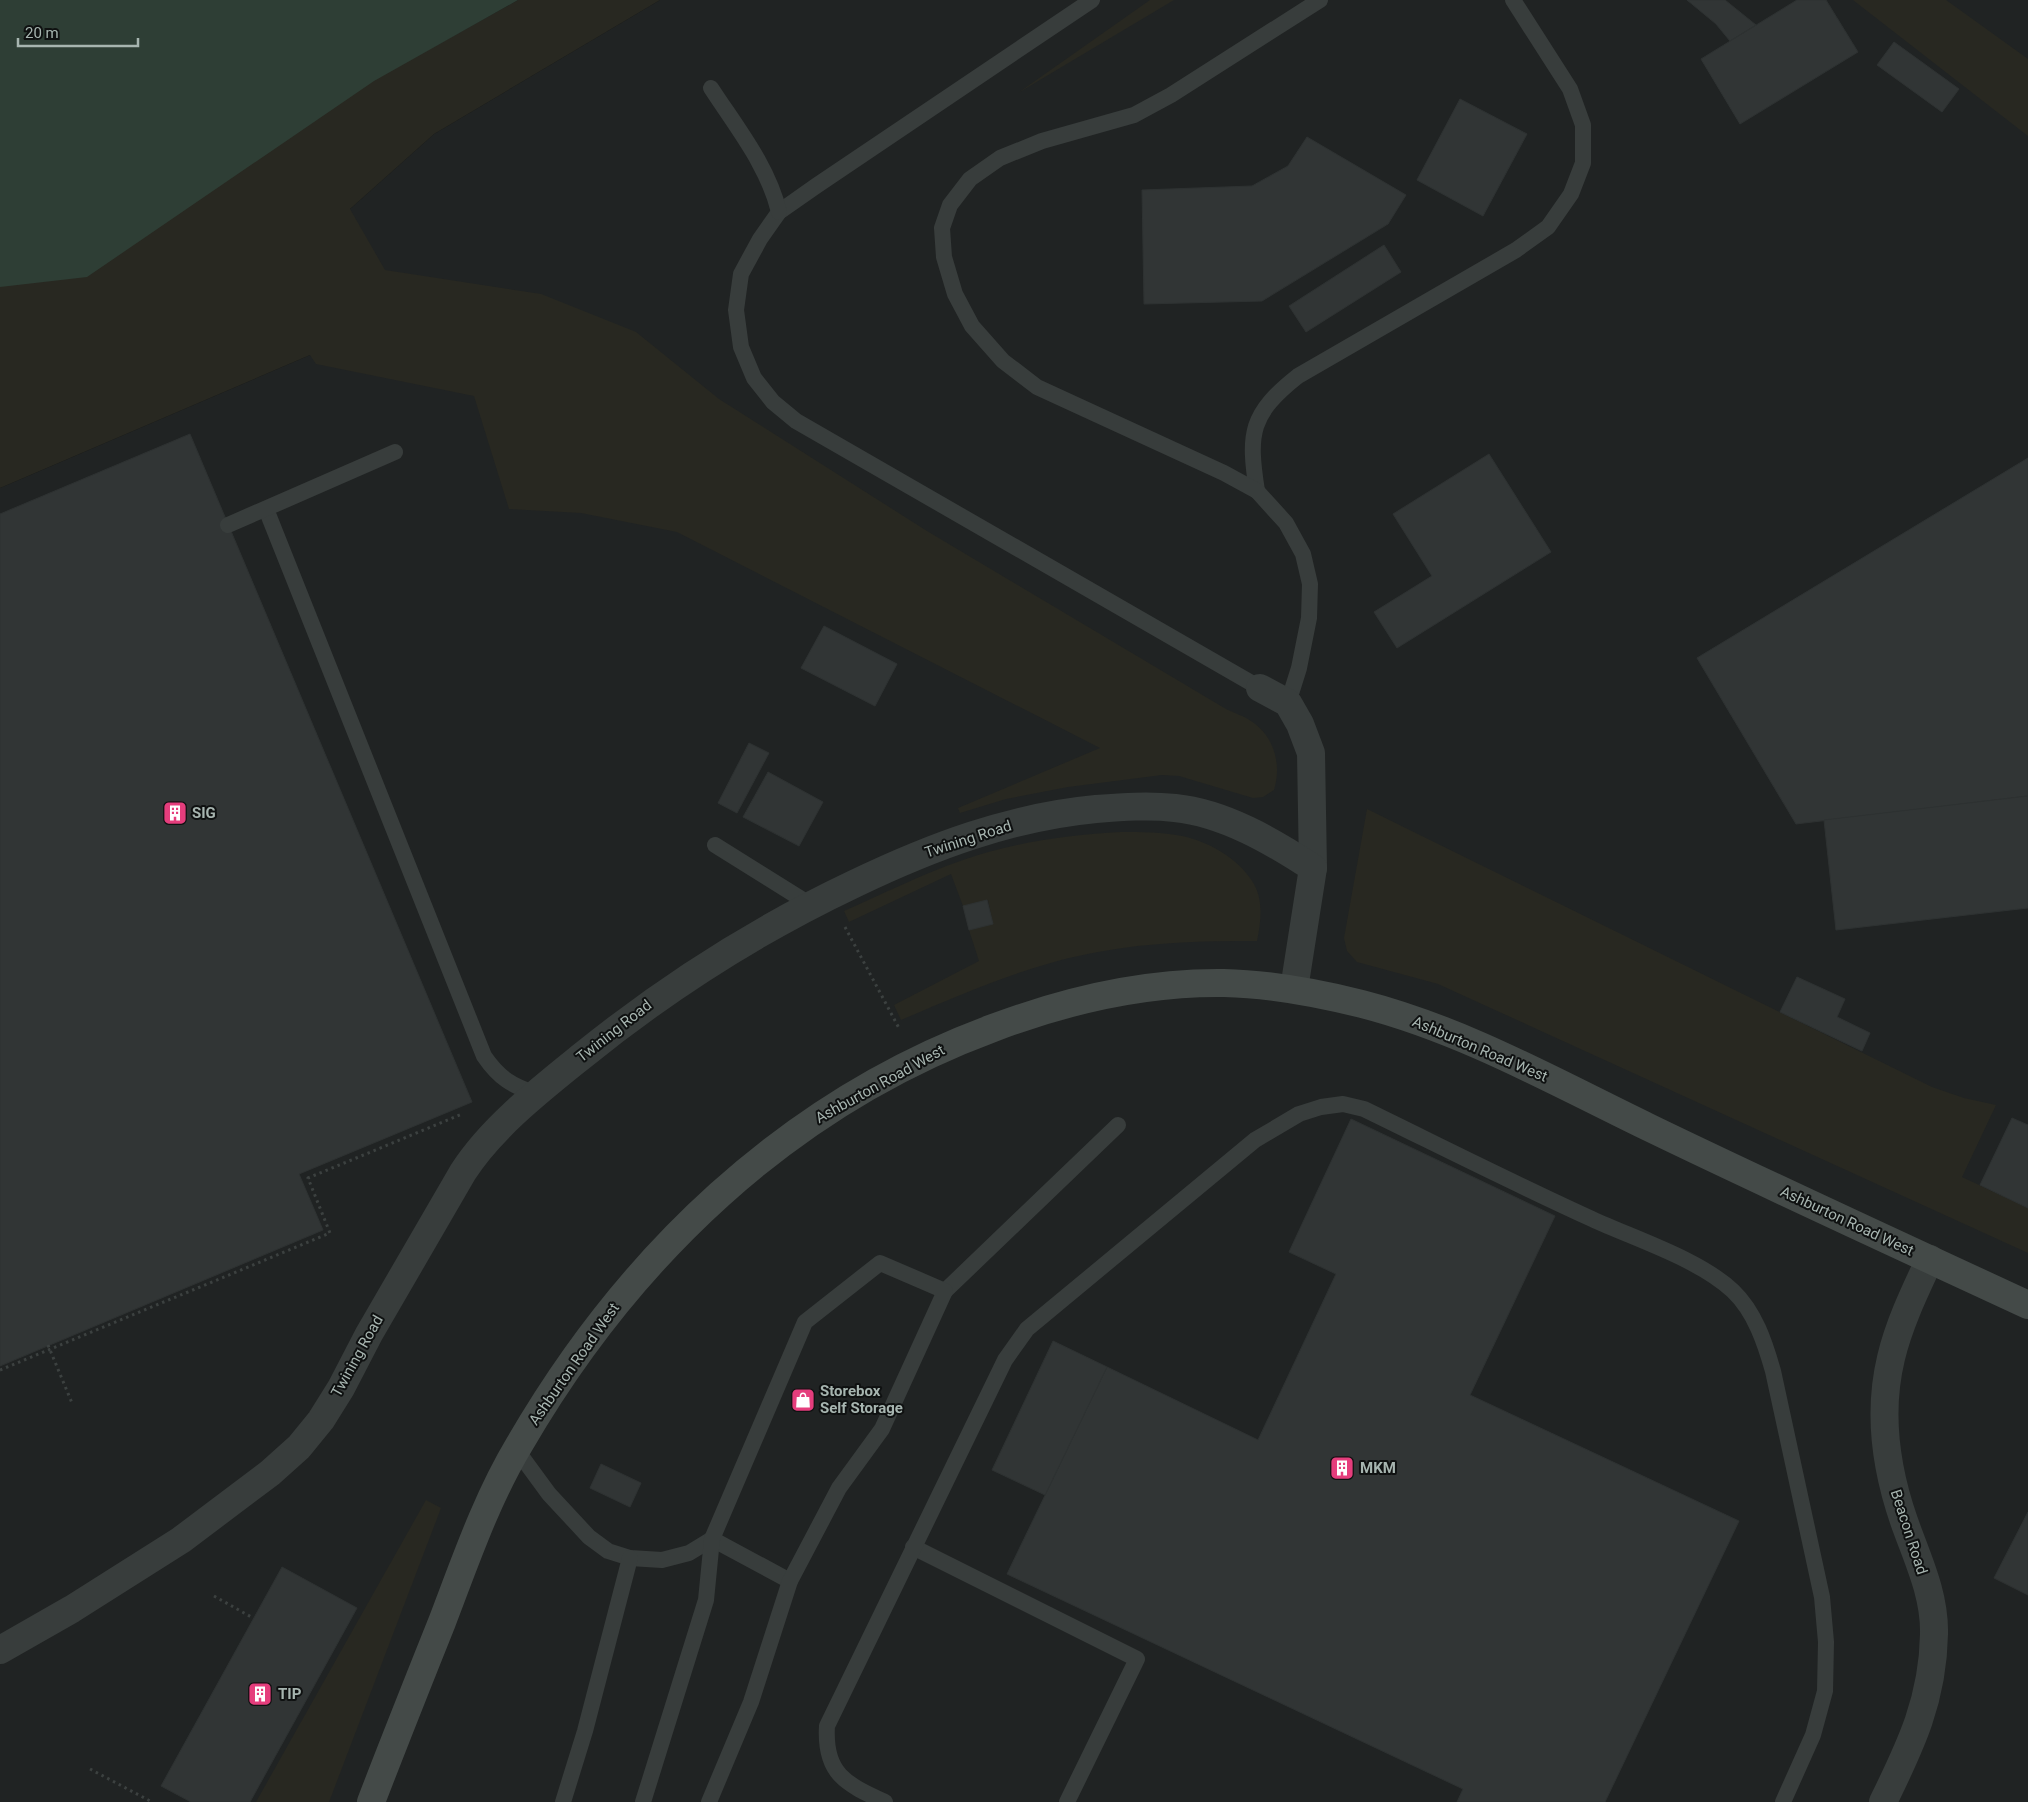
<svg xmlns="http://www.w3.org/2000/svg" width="2028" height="1802" font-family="Roboto,sans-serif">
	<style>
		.built { fill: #202323 }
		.green { fill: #282821 }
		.water { fill: #2e3e35 }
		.building { fill: #313535; stroke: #2e3232 }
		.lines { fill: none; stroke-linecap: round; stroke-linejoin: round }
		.path { stroke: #3c4140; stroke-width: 3; stroke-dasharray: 2.5 4; stroke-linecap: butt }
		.lane { stroke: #383d3c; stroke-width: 16 }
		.street { stroke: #383d3c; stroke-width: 28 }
		.secondary { stroke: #444a48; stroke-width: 28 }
		.labels { text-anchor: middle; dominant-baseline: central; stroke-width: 4; stroke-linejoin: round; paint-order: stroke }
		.poi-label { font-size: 15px; font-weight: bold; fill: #a7b5b0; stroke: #0f1111; text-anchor: start }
		.street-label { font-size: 15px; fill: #a7b5b0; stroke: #0f1111 }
	</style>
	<rect width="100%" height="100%" fill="#141616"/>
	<path class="built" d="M 660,0 L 2028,0 L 2028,1802 L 0,1802 L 0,488 L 310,355 L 350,209 L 434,134 Z"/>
	<g class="green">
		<path d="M 518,0 L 660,0 L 434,134 L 350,209 L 385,270 L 541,294 L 636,332 L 719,399 L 927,531 L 1226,709 C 1234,713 1244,716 1251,721 C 1274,736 1282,764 1274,790 L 1263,797 L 1253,798 L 1179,776 L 1162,775 L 1068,787 L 1006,799 L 960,813 L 958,808 L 1100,748 L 677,532 L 581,513 L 509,509 L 474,396 L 316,364 L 310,355 L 0,488 L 0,287 Z"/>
		<path d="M 1150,0 L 1174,0 L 1018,93 Z"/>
		<path d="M 1853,0 L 1946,0 L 2028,59 L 2028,136 Z"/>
		<path d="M 1367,809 L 1932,1087 L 1964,1098 L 1996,1105 L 1962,1177 L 2028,1208 L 2028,1253 L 1438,984 L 1357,962 L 1347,951 L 1344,938 Z"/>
		<path d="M 1121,832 C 1141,832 1162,832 1182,836 C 1207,841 1238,858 1252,881 C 1264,898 1261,922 1257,941 C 1204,941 1150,942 1098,952 C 1030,964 964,993 901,1020 L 894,1005 L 979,961 L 969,930 L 993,924 L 988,900 L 963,906 L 951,874 L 849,922 L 844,911 C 883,894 922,874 963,860 C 1014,842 1068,835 1121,832 Z"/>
		<path d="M 426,1500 L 441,1508 L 329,1802 L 256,1802 Z"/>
	</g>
	<path class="water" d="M 0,0 L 518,0 L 374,81 L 87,277 L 0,287 Z"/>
	<g class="building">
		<path d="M 1687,0 L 1725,0 L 1756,25 L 1730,41 L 1716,24 Z"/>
		<path d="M 1797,0 L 1826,0 L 1858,52 L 1740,124 L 1701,59 Z"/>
		<path d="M 1894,42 L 1959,89 L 1942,112 L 1877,65 Z"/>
		<path d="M 1460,99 L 1527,134 L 1483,216 L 1417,180 Z"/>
		<path d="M 1307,137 L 1406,195 L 1388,224 L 1262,301 L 1144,304 L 1142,190 L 1252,186 L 1288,166 Z"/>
		<path d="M 1384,245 L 1401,272 L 1306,332 L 1289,306 Z"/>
		<path d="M 190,434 L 472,1102 L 299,1174 L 323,1230 L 0,1366 L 0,514 Z"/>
		<path d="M 1489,454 L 1551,552 L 1397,648 L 1374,612 L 1432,576 L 1393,514 Z"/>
		<path d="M 2028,458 L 2028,796 L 1796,824 L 1697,658 Z"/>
		<path d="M 824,626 L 897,664 L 875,706 L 801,668 Z"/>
		<path d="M 749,743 L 769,753 L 737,813 L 718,803 Z"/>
		<path d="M 768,772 L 823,802 L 799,846 L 743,817 Z"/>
		<path d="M 2028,796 L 2028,908 L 1836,930 L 1824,820 Z"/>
		<path d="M 987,900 L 993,924 L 969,930 L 963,906 Z"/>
		<path d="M 1797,977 L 1845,999 L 1837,1017 L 1870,1033 L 1862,1051 L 1780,1012 Z"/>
		<path d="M 2012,1118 L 2028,1125 L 2028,1208 L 1980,1185 Z"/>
		<path d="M 1351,1119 L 1555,1216 L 1470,1395 L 1739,1521 L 1605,1802 L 1457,1802 L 1463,1789 L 1007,1574 L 1107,1367 L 1258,1440 L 1336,1274 L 1289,1252 Z"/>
		<path d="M 1053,1341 L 1107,1367 L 1045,1495 L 992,1470 Z"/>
		<path d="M 601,1464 L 641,1483 L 630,1507 L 590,1488 Z"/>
		<path d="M 2028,1512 L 2028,1595 L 1994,1578 Z"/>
		<path d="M 282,1567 L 357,1608 L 250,1802 L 191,1802 L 161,1786 Z"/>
	</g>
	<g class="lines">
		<g class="path">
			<path d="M 845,927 L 900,1030"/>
			<path d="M 48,1345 L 72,1403"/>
			<path d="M 0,1370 L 330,1233 L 308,1178 L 462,1114"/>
			<path d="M 214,1596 L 253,1618"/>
			<path d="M 90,1769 L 152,1802"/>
		</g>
		<g class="lane">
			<path d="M 1092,0 L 816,186 L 779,212 L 760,239 L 741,274 L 736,310 L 741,347 L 754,378 L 773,402 L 796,421 L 1260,688"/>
			<path d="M 711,88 C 737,128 768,166 779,212"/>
			<path d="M 1257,491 C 1248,433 1250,414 1298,376 L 1516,250 L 1548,227 L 1571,194 L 1583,163 L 1583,125 L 1570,89 L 1513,0"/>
			<path d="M 266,509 L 484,1056 C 499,1078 512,1086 537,1094"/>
			<path d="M 228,525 L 395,452"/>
			<path d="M 1288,703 L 1299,668 L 1309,618 L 1310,584 L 1303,554 L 1286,523 L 1257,491 L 1224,473 L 1037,387 L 1003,361 L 972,326 L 955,294 L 944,257 L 942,228 L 950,205 L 970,179 L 1000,158 L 1042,141 L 1134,115 L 1171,95 L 1320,0"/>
			<path d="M 715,845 L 811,905"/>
			<path d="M 945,1291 L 1118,1125"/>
			<path d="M 516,1449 L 549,1494 L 589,1537 L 608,1551 L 630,1558 L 662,1560 L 689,1553 L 712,1539"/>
			<path d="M 712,1539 L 790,1581"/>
			<path d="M 913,1547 L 1137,1659 L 1067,1802"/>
			<path d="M 563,1802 L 585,1731 L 630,1558"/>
			<path d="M 643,1802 L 706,1600 L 712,1539 L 805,1322 L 880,1263 L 945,1291 L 882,1429 L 839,1488 L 790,1581 L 751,1702 L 709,1802"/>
			<path d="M 885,1802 C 846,1784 824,1774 827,1726 L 1005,1360 L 1027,1329 L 1255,1140 L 1299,1114 L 1321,1107 L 1343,1104 L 1364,1109 C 1440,1146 1515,1184 1592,1219 C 1635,1239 1699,1259 1733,1291 C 1755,1312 1765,1343 1773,1371 L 1822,1597 L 1826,1642 L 1825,1691 L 1813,1735 L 1783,1802"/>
		</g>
		<g class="street">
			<path d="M 1260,688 L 1288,703 L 1300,724 L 1311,753 L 1313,868"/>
			<path d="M 0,1650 L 72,1609 L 181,1540 L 270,1473 L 299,1447 L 321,1420 L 341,1388 L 369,1334 L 463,1172 C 491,1128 541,1089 582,1056 C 666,988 757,930 854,884 C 931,847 1010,817 1096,809 C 1122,807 1149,805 1175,808 C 1224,813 1272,841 1313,868 L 1294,989"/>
			<path d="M 1883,1802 C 1911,1745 1933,1699 1934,1634 C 1935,1594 1917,1558 1904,1521 C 1886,1469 1878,1412 1891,1358 C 1899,1324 1915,1291 1930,1259"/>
		</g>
		<path class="secondary" d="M 371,1802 C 394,1742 418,1682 442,1622 C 465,1562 486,1500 519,1445 C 628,1257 787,1104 993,1028 C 1067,1000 1146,982 1224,983 C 1271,984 1318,993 1362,1004 C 1463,1030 1555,1082 1648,1127 C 1774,1188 1901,1246 2028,1305"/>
	</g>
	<defs>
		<g id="building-square" transform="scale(1.25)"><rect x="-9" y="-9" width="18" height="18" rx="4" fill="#e53d7c" stroke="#0f1111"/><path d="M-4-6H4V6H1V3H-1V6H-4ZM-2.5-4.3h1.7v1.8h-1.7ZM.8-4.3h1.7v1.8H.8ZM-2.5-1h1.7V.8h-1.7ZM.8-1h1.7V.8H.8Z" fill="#fff"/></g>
		<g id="shop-square" transform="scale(1.25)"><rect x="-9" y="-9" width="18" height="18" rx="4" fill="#e53d7c" stroke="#0f1111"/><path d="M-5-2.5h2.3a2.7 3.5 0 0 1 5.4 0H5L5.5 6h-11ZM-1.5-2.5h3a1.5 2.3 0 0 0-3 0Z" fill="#fff"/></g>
	</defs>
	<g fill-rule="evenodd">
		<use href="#building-square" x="175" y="813"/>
		<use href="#shop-square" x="803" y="1400"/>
		<use href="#building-square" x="1342" y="1468"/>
		<use href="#building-square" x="260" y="1694"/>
	</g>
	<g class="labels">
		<g class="poi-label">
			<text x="192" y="813">SIG</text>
			<text x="820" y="1391">Storebox<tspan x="820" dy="17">Self Storage</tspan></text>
			<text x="1360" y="1468">MKM</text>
			<text x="278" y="1694">TIP</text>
		</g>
		<g class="street-label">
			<text transform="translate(968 839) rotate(-18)">Twining Road</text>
			<text transform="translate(614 1031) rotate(-38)">Twining Road</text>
			<text transform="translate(1480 1049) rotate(23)">Ashburton Road West</text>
			<text transform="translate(880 1084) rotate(-29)">Ashburton Road West</text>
			<text transform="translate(1847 1221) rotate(25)">Ashburton Road West</text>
			<text transform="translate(357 1356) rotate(-61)">Twining Road</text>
			<text transform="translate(574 1364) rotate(-55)">Ashburton Road West</text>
			<text transform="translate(1909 1532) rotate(72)">Beacon Road</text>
		</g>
	</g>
	<path d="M18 38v8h120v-8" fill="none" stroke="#a7b5b0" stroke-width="2.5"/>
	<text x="25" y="38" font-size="15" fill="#a7b5b0" stroke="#0f1111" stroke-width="4" paint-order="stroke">20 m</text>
</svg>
